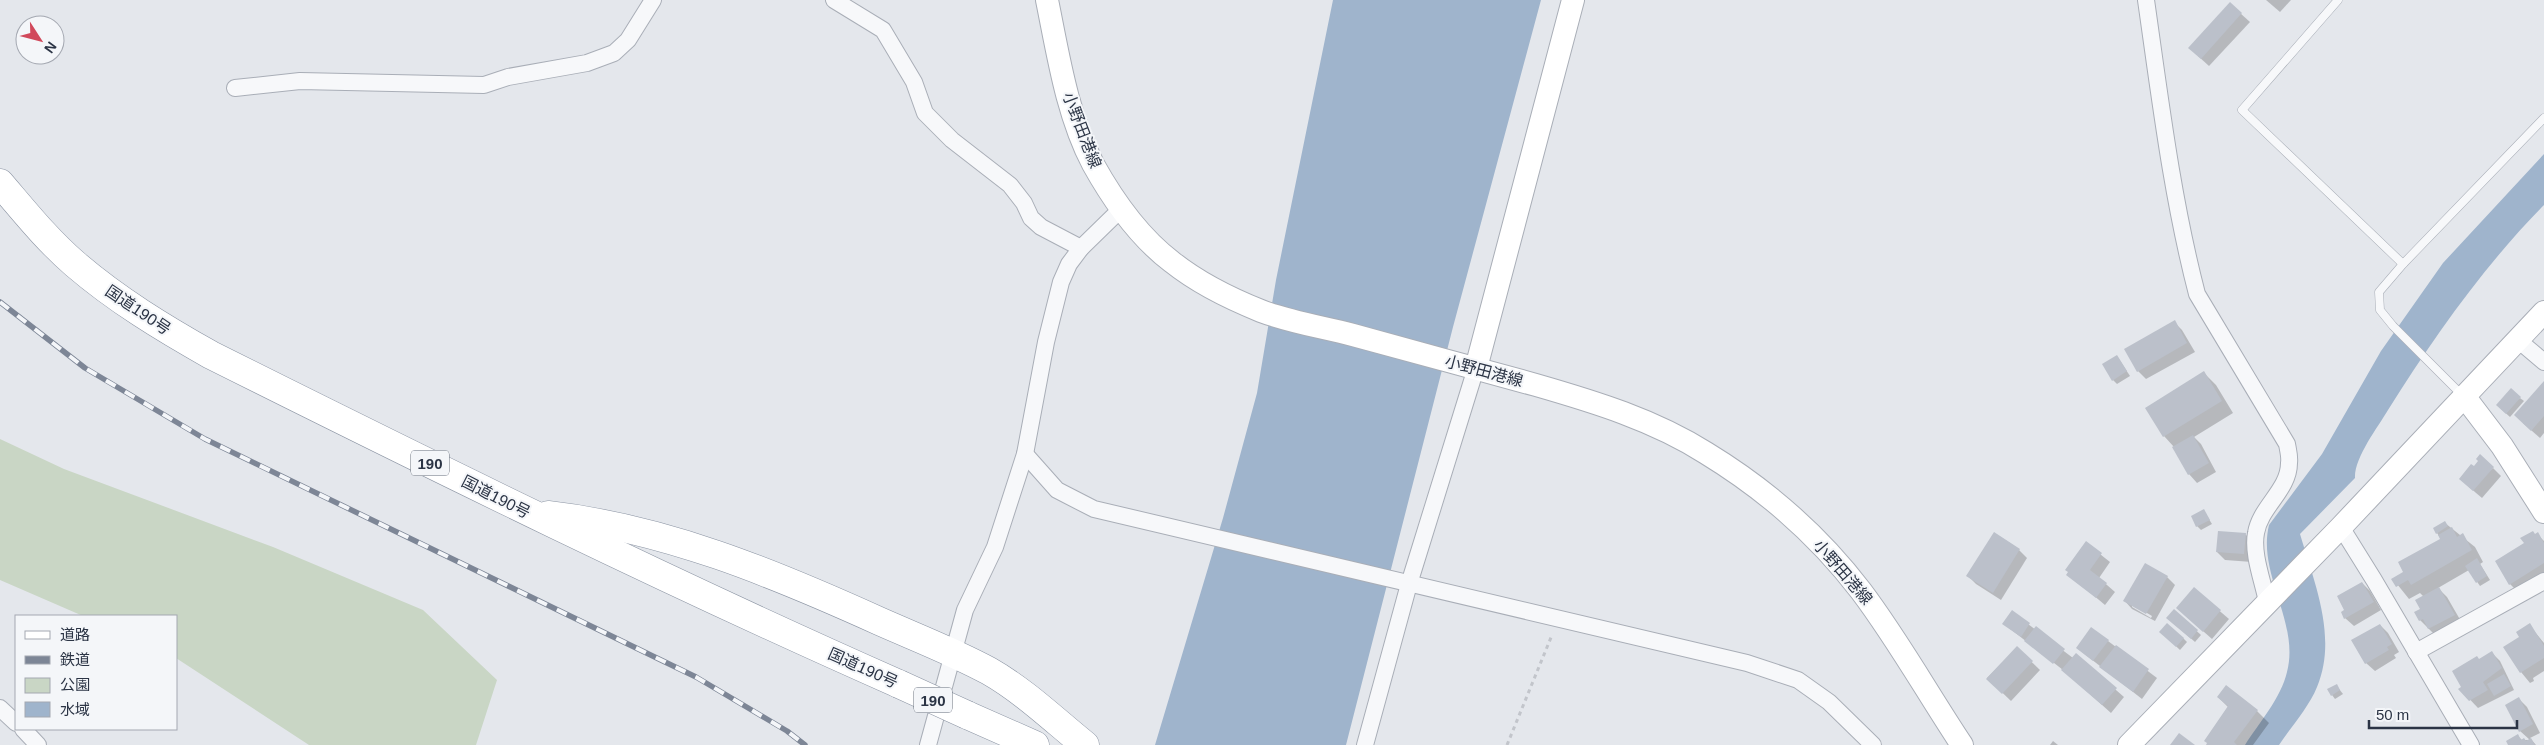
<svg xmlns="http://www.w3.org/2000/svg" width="2544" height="745" font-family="Arial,'Noto Sans JP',sans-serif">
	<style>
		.green { fill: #c9d6c5 }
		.water { fill: #9fb4cc }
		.shadow { fill: #0003; fill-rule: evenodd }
		.building { fill: #bbc0ca }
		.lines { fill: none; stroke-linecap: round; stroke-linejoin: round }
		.lane-casing { stroke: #a9aeb7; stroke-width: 9 }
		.street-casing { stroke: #a9aeb7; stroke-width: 18 }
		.secondary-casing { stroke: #a9aeb7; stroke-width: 24 }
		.highway-casing { stroke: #8b94a3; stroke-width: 29 }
		.path { stroke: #c2c5cb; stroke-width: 3; stroke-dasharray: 4 4; stroke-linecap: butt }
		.lane { stroke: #f7f8fa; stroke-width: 8 }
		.street { stroke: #f7f8fa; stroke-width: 16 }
		.secondary { stroke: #fff; stroke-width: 22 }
		.highway { stroke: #fff; stroke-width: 28 }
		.rail-casing { stroke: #7d8696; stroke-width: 5.5 }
		.rail { stroke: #f4f6f9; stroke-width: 4; stroke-dasharray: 11; stroke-linecap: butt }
		.highway-bridge-casing { stroke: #8b94a3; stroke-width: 29; stroke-linecap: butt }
		.highway-bridge { stroke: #fff; stroke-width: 28 }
		.labels { text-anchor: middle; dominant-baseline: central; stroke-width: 4; stroke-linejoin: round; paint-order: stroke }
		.shield { fill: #f4f6f9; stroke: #676e7b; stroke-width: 1 }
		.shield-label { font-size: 15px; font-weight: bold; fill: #2b3445 }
		.street-label { font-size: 16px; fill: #2b3445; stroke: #f4f6f9 }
	</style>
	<rect width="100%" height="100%" fill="#e4e7ec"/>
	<path class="green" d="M 0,439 L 64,469 L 273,547 L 423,610 L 497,680 L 476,745 L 309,745 L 176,658 L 176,616 L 83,616 L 0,580 Z"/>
	<g class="water">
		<path d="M 1333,0 L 1541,0 L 1453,327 L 1346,745 L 1155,745 L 1223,518 L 1257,393 L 1276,280 Z"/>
		<path d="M 2544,154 L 2544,205 C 2483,267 2434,337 2388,410 C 2378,427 2354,458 2355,478 L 2300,534 C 2314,582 2338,637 2317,687 C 2309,707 2291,727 2279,745 L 2245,745 C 2259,723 2281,698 2287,672 C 2300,623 2257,574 2269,525 L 2322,454 L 2381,351 L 2443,263 Z"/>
	</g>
	<g class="shadow">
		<path d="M 2266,0 L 2291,0 L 2280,12 Z"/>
		<path d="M 2230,4 L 2250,22 L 2209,66 L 2198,56 Z"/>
		<path d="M 2174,322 L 2182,330 L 2195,352 L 2146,379 L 2138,371 Z"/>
		<path d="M 2117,356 L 2130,376 L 2117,384 L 2113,380 Z"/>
		<path d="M 2204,373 L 2216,385 L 2233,413 L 2194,437 L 2201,444 L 2216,472 L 2197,483 L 2189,474 L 2174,447 L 2164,436 Z"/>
		<path d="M 2544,383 L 2544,433 L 2540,438 L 2523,423 Z"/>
		<path d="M 2520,398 L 2524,401 L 2510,417 L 2501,409 Z"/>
		<path d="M 2493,468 L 2501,476 L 2482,498 L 2469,487 Z"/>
		<path d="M 2204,511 L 2212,524 L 2201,530 L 2197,526 Z"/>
		<path d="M 2445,523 L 2475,547 L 2483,562 L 2480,564 L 2490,580 L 2480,586 L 2469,570 L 2438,588 L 2447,597 L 2462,623 L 2437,637 L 2420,620 L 2424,597 L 2420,593 L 2409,599 L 2393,579 L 2405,572 L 2441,539 L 2437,533 Z"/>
		<path d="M 2245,534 L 2253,542 L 2252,562 L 2225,560 L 2217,552 Z"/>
		<path d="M 2537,534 L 2544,541 L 2544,576 L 2518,592 L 2510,584 L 2525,544 Z"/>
		<path d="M 2086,543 L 2110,562 L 2099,578 L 2115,592 L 2105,605 L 2068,574 Z"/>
		<path d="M 2019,550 L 2027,558 L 2001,600 L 1976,584 L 1968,576 Z"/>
		<path d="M 2167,577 L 2175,585 L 2155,621 L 2132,609 L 2124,600 ZM 2132,604 L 2152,616 L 2151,618 L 2132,607 Z"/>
		<path d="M 2362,583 L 2370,591 L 2381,610 L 2354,626 L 2345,618 Z"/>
		<path d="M 2194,589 L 2229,619 L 2212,639 L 2186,616 Z"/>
		<path d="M 2174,610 L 2201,635 L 2195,642 L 2171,621 Z"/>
		<path d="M 2012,612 L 2073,658 L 2076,655 L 2124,697 L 2111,713 L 2063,670 L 2004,624 Z"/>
		<path d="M 2380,625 L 2388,633 L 2399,652 L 2394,655 L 2396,658 L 2375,671 L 2366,663 L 2353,641 Z"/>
		<path d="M 2529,625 L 2544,643 L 2544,671 L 2533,678 L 2534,681 L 2530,683 L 2521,672 L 2521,637 Z"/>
		<path d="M 2165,636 L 2183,638 L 2187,642 L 2180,650 Z"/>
		<path d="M 2108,641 L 2157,678 L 2142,699 L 2077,648 Z"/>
		<path d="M 2017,648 L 2040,670 L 2011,701 L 1987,678 Z"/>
		<path d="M 2492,653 L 2500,661 L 2514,690 L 2478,708 L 2460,689 Z"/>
		<path d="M 2336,685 L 2343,694 L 2335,699 L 2332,695 Z"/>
		<path d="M 2218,697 L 2257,711 L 2269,723 L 2253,745 L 2207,745 L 2229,708 Z"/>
		<path d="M 2519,699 L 2527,707 L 2540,733 L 2530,738 L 2536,745 L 2509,745 L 2518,736 L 2522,740 L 2530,740 L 2520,731 Z"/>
		<path d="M 2053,741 L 2058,745 L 2050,745 Z"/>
	</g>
	<g class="building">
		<path d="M 2230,2 L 2242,13 L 2201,59 L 2188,48 Z"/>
		<path d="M 2175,320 L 2187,343 L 2137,372 L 2124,349 Z"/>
		<path d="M 2117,355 L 2127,371 L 2112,381 L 2102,364 Z"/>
		<path d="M 2204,371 L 2222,401 L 2163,437 L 2145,408 Z"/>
		<path d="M 2544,381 L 2544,416 L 2531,431 L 2514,415 Z"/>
		<path d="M 2511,388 L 2521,397 L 2506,414 L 2496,405 Z"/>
		<path d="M 2193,435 L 2209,463 L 2188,475 L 2172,447 Z"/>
		<path d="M 2480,454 L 2494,467 L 2473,491 L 2459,479 L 2471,464 L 2474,466 L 2478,461 L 2476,459 Z"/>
		<path d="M 2204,509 L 2210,520 L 2196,527 L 2191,516 Z"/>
		<path d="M 2445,521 L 2448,526 L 2436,534 L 2433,528 Z"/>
		<path d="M 2452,527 L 2457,537 L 2463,533 L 2472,550 L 2411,585 L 2408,580 L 2396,587 L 2391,579 L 2403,572 L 2398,562 L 2440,539 L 2438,535 Z"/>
		<path d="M 2218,531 L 2246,533 L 2244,554 L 2216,552 Z"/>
		<path d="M 2533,531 L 2535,534 L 2538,532 L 2544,543 L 2544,563 L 2509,585 L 2495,561 L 2524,543 L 2520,538 Z"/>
		<path d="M 1994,532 L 2020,549 L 1993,593 L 1966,576 Z"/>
		<path d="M 2086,541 L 2102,553 L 2090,570 L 2107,583 L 2096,598 L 2066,575 L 2068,572 L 2065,570 Z"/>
		<path d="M 2477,558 L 2487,576 L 2476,583 L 2465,566 Z"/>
		<path d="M 2145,563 L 2168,576 L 2146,614 L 2123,601 Z"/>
		<path d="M 2362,582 L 2374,602 L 2344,619 L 2341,612 L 2344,610 L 2337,596 Z"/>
		<path d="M 2194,587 L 2221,610 L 2203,632 L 2176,608 Z"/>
		<path d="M 2439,587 L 2455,615 L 2428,629 L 2423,619 L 2419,621 L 2414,612 L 2420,609 L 2415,600 Z"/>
		<path d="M 2174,609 L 2198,630 L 2191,639 L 2166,618 Z"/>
		<path d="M 2012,610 L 2030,623 L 2021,637 L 2002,624 Z"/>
		<path d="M 2167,623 L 2184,638 L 2176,647 L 2159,632 Z"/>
		<path d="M 2530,623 L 2544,646 L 2544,658 L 2520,673 L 2503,647 L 2519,637 L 2516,632 Z"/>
		<path d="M 2380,624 L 2392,644 L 2387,647 L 2389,650 L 2365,664 L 2351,640 Z"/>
		<path d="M 2036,626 L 2065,649 L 2053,664 L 2024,641 Z"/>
		<path d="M 2091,627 L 2109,640 L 2093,661 L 2076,648 Z"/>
		<path d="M 2116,645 L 2149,669 L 2133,692 L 2099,667 Z"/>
		<path d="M 2017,646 L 2033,661 L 2002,694 L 1986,679 Z"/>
		<path d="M 2492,651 L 2502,668 L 2483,682 L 2488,690 L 2469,701 L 2458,689 L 2461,687 L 2452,671 L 2477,656 L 2479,659 Z"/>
		<path d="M 2076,653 L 2117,688 L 2102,705 L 2061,670 Z"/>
		<path d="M 2504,674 L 2511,686 L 2494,696 L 2487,684 Z"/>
		<path d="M 2337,684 L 2340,690 L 2331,696 L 2327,689 Z"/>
		<path d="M 2226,685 L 2258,710 L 2234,742 L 2237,745 L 2206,745 L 2207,743 L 2204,741 L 2228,706 L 2217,697 Z"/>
		<path d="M 2519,697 L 2533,724 L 2519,732 L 2505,705 Z"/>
		<path d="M 2179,733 L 2195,745 L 2170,745 Z"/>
		<path d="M 2518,734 L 2521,740 L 2524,738 L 2526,741 L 2531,738 L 2535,745 L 2508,745 L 2506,741 Z"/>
	</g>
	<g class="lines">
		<g class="lane-casing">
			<g id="lane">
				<path d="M 2338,0 L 2242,110 L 2403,264"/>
				<path d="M 2462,395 L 2393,326 L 2380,310 L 2379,292 L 2403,264 L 2544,118"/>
			</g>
		</g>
		<g class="street-casing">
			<g id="street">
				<path d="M 834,0 L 883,30 L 914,82 L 925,113 L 952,140 L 1010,185 L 1024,203 L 1031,218 L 1041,227 L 1081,248"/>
				<path d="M 2146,0 C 2160,98 2172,198 2197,294 L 2287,444 C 2288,450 2290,457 2289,463 C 2289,490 2260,507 2256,533 C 2252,554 2263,581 2267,602"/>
				<path d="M 235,88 L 300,81 L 484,85 L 508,77 L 587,63 L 614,53 L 628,40 L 653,0"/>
				<path d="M 2518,340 L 2544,362"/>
				<path d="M 1025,454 L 1057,490 L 1094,509 L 1747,663 L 1798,680 L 1829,702 L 1873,745"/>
				<path d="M 2341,527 L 2374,580 L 2471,745"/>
				<path d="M 2416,652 L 2544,581"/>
				<path d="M 0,708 L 16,723"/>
				<path d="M 23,729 L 38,745"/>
				<path d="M 928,745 L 965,610 L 995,547 L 1025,454 L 1046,342 L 1061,282 L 1069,264 L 1081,248 L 1121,209"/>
				<path d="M 1365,745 L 1409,584 L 1476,368"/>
			</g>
		</g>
		<g class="secondary-casing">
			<g id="secondary">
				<path d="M 1047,0 C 1058,54 1067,115 1093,164 C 1113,200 1139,237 1172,262 C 1197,282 1231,299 1261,311 C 1290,322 1322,327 1353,335 C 1414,352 1475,368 1536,385 C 1595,402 1654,420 1706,453 C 1765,489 1819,536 1861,591 C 1898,640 1928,694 1962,745"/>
				<path d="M 1476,368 L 1573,0"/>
				<path d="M 2464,396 L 2502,446 L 2544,512"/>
				<path d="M 2129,745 L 2341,527 L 2544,312"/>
			</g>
		</g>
		<g class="highway-casing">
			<g id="highway">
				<path d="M 0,183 C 24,211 47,240 75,264 C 117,300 163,328 211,355 C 439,469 666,581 899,684"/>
				<path d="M 548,515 C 664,528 773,573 879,621 C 915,637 954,652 989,671 C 1024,691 1054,720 1085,745"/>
				<path d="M 967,715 L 1035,745"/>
			</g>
		</g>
		<path class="path" d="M 1507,745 L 1552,635"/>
		<use href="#lane" class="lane"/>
		<use href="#street" class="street"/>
		<use href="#secondary" class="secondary"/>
		<use href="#highway" class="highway"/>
		<g class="rail-casing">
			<path id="rail" d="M 0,302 L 85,368 L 205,439 L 696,677 L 787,731 L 805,745"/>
		</g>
		<use href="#rail" class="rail"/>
		<g class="highway-bridge-casing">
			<path id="highway-bridge" d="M 899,684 L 967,715"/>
		</g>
		<use href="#highway-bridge" class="highway-bridge"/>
	</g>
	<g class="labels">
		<g class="shield">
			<rect x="411" y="450.5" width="38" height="25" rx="4"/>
			<rect x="914" y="687.5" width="38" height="25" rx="4"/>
		</g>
		<g class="shield-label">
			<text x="430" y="463">190</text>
			<text x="933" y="700">190</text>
		</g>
		<g class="street-label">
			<text transform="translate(1082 130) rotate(69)">小野田港線</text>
			<text transform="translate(138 310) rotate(34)">国道190号</text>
			<text transform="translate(1484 371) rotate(15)">小野田港線</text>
			<text transform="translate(496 497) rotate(27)">国道190号</text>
			<text transform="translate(1843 572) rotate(49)">小野田港線</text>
			<text transform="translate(863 668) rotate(24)">国道190号</text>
		</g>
	</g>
	<rect x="15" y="615" width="162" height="115" fill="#f4f6f9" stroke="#a4a8b1"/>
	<rect x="25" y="631" width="25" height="8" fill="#ffffff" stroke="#a4a8b1"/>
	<text x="60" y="640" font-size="15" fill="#2b3445">道路</text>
	<rect x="25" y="656" width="25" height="8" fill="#7d8696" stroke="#a4a8b1"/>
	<text x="60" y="665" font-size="15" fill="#2b3445">鉄道</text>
	<rect x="25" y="678" width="25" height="15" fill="#c9d6c5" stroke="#a4a8b1"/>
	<text x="60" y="690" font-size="15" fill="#2b3445">公園</text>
	<rect x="25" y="702" width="25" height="15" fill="#9fb4cc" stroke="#a4a8b1"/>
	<text x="60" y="715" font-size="15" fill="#2b3445">水域</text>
	<g transform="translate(40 40) rotate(126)"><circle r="24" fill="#f4f6f9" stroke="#a4a8b1"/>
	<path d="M0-4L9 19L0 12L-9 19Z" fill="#d1495b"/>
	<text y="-8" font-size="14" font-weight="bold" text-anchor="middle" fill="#2b3445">N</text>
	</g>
	<path d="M2369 720v8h148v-8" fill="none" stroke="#2b3445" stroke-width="2.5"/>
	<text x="2376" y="720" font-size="15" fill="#2b3445" stroke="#f4f6f9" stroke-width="4" paint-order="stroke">50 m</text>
</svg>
